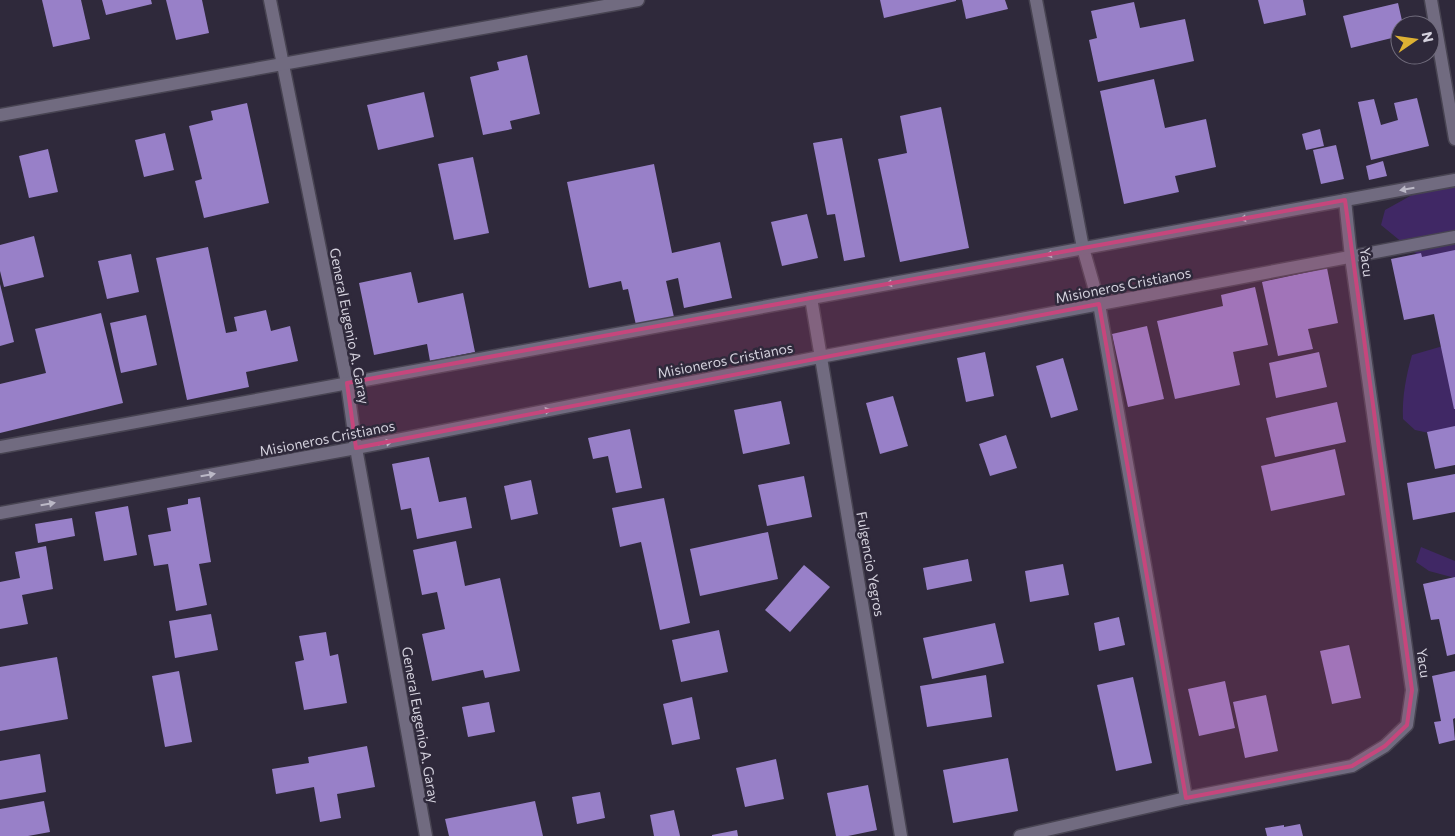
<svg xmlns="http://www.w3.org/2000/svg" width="1455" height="836" font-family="Commissioner,sans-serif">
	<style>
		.green { fill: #402865 }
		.building { fill: #9880c8 }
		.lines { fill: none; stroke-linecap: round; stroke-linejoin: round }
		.minor-casing { stroke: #484452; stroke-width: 15 }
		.minor { stroke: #716b80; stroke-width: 12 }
		.oneway { fill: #bbb8c6 }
		.marked { fill: #c6467c; fill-opacity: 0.2; stroke: #c6467c; stroke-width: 4; stroke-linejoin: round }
		.labels { text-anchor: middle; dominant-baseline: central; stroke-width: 5; stroke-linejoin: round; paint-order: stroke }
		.street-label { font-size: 14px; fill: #d4d1dd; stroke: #2f293b }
	</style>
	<rect width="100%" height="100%" fill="#2f293b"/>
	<g class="green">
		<path d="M 1444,185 L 1455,186 L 1455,317 L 1431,266 L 1381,225 L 1385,210 L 1412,195 Z"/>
		<path d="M 1455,338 L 1455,436 L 1443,436 L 1415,430 L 1403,419 C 1402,397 1406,376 1412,355 L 1443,346 Z"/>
		<path d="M 1421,547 L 1455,561 L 1455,578 L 1429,571 L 1416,562 Z"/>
	</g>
	<g class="building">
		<path d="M 42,0 L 81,0 L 90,39 L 53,47 Z"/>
		<path d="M 102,0 L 151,0 L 152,4 L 106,15 Z"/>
		<path d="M 166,0 L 202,0 L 209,33 L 176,40 Z"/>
		<path d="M 880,0 L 956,0 L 956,1 L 884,18 Z"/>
		<path d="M 962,0 L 1005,0 L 1008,9 L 966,19 Z"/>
		<path d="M 1258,0 L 1303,0 L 1306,15 L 1264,24 Z"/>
		<path d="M 1134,2 L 1140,28 L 1185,19 L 1194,61 L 1098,82 L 1089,40 L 1097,38 L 1091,11 Z"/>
		<path d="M 1398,3 L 1403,25 L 1400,25 L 1400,36 L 1351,48 L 1343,16 Z"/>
		<path d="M 527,55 L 540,114 L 510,121 L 512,129 L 483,135 L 470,77 L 499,70 L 497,62 Z"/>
		<path d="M 1154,79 L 1165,128 L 1206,119 L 1216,167 L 1175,176 L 1179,192 L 1124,204 L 1100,91 Z"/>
		<path d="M 424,92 L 434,137 L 378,150 L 367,105 Z"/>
		<path d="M 1417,98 L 1429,146 L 1371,160 L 1358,102 L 1374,99 L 1381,125 L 1398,120 L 1394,103 Z"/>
		<path d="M 247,103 L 269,203 L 204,218 L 195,181 L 202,179 L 189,126 L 213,120 L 211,111 Z"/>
		<path d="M 941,107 L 969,248 L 900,262 L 878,159 L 907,153 L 900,116 Z"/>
		<path d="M 1320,129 L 1324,146 L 1306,150 L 1302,134 Z"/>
		<path d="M 165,133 L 174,170 L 144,177 L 135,140 Z"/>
		<path d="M 842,138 L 865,257 L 844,261 L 835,214 L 827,215 L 813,143 Z"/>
		<path d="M 1336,145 L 1344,179 L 1321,184 L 1313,150 Z"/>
		<path d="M 48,149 L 58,192 L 29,198 L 19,156 Z"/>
		<path d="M 473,157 L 489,233 L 454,240 L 438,164 Z"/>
		<path d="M 1383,161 L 1387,176 L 1369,180 L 1366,166 Z"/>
		<path d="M 654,164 L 672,253 L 720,242 L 732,298 L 684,308 L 678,278 L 666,281 L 674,317 L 636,325 L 628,289 L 623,290 L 621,281 L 589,288 L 567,182 Z"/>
		<path d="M 807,214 L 818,258 L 782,266 L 771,222 Z"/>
		<path d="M 34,236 L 44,277 L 4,287 L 0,271 L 0,245 Z"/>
		<path d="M 208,247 L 226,333 L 237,331 L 234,317 L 266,310 L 271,331 L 290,326 L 298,361 L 246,372 L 249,387 L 187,400 L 156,258 Z"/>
		<path d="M 1455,250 L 1455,409 L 1454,409 L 1434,314 L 1404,320 L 1391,259 L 1421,253 L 1422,257 Z"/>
		<path d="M 131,254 L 139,292 L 107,299 L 98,261 Z"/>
		<path d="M 1327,268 L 1338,323 L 1308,329 L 1313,349 L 1278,356 L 1262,282 Z"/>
		<path d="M 411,272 L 418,303 L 463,293 L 475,352 L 430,361 L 427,344 L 374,355 L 359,283 Z"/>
		<path d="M 0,284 L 14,342 L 0,346 Z"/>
		<path d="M 1255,287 L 1268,345 L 1233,352 L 1240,385 L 1175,399 L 1157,321 L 1223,306 L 1221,295 Z"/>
		<path d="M 101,313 L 123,403 L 0,433 L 0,384 L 46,373 L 35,329 Z"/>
		<path d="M 146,315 L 157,365 L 121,373 L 110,323 Z"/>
		<path d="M 1147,326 L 1164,399 L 1128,407 L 1112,334 Z"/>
		<path d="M 985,352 L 994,396 L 966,402 L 957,358 Z"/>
		<path d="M 1319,352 L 1327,387 L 1276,398 L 1269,363 Z"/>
		<path d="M 1063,358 L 1078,410 L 1051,418 L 1036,366 Z"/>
		<path d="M 893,396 L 908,446 L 880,454 L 866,403 Z"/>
		<path d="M 781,401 L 790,444 L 743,454 L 734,410 Z"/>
		<path d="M 1337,402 L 1346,442 L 1275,457 L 1266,418 Z"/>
		<path d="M 1455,426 L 1455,465 L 1435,469 L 1427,432 Z"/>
		<path d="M 630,429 L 642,488 L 616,493 L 608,456 L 593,459 L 588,438 Z"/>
		<path d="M 1006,435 L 1017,468 L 990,476 L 979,444 Z"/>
		<path d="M 1335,449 L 1345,495 L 1271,511 L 1261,466 Z"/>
		<path d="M 429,457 L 439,502 L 466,497 L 472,528 L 417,539 L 411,508 L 401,510 L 392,464 Z"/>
		<path d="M 1455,474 L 1455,512 L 1413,520 L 1407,483 Z"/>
		<path d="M 804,476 L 812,517 L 767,526 L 758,485 Z"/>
		<path d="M 531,480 L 538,514 L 511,520 L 504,486 Z"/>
		<path d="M 200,497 L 211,562 L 199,564 L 207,605 L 176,611 L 168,564 L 154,566 L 148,535 L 171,531 L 167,508 L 188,504 L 188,499 Z"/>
		<path d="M 664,498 L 690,623 L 660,630 L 641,542 L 620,547 L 612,508 Z"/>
		<path d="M 128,506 L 137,555 L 104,561 L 95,512 Z"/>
		<path d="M 72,518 L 75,536 L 38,543 L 35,524 Z"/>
		<path d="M 768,532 L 778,579 L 700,596 L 690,549 Z"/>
		<path d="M 456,541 L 465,586 L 500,578 L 520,671 L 485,678 L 483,670 L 432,681 L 422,634 L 445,629 L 437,592 L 422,595 L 413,550 Z"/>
		<path d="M 46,546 L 53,589 L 22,595 L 28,624 L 0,629 L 0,582 L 20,578 L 15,552 Z"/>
		<path d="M 968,559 L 972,581 L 927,590 L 923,568 Z"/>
		<path d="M 1063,564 L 1069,595 L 1030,602 L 1025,571 Z"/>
		<path d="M 804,565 L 830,587 L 790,632 L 765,610 Z"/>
		<path d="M 1455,577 L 1455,654 L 1447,656 L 1439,619 L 1431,620 L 1423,584 Z"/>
		<path d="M 211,614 L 218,650 L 175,658 L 169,621 Z"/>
		<path d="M 1119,617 L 1125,645 L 1099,651 L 1094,623 Z"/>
		<path d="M 995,623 L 1004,663 L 932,679 L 923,638 Z"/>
		<path d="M 719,630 L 728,672 L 681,682 L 672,640 Z"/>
		<path d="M 326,632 L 330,656 L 338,654 L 347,703 L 304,710 L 295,662 L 304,660 L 299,636 Z"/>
		<path d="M 1349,645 L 1361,698 L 1332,704 L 1320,651 Z"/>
		<path d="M 57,657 L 68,719 L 0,731 L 0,667 Z"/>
		<path d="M 179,671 L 192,742 L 165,747 L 152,676 Z"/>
		<path d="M 1455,671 L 1455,718 L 1453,719 L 1455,740 L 1439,744 L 1434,722 L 1441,721 L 1432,676 Z"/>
		<path d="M 986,675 L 992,717 L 927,727 L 920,686 Z"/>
		<path d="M 1133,677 L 1152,763 L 1116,771 L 1097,685 Z"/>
		<path d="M 1225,681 L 1235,728 L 1199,736 L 1188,689 Z"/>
		<path d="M 1266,695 L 1278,751 L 1245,758 L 1233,702 Z"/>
		<path d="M 692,697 L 700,739 L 672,745 L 663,704 Z"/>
		<path d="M 489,702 L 495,732 L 468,737 L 462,707 Z"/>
		<path d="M 367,746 L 375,787 L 337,794 L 341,818 L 320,822 L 314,787 L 276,794 L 272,769 L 309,763 L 308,757 Z"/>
		<path d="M 40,754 L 46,792 L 0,800 L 0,761 Z"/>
		<path d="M 1008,758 L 1018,811 L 953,823 L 943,770 Z"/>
		<path d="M 776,759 L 784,799 L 745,807 L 736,768 Z"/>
		<path d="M 868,785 L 877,830 L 848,836 L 836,836 L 827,793 Z"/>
		<path d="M 600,792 L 605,818 L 577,824 L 572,797 Z"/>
		<path d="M 44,801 L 50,832 L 28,836 L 0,836 L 0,809 Z"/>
		<path d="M 535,801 L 543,836 L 449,836 L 445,819 Z"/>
		<path d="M 674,810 L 680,836 L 654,836 L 650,815 Z"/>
		<path d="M 1300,824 L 1303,836 L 1267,836 L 1265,828 L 1284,825 L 1284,827 Z"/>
		<path d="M 737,830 L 738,836 L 712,836 L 712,835 Z"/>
	</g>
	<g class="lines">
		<g class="minor-casing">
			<g id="minor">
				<path d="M 270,0 L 347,383 L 356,448 L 426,836"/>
				<path d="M 1036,0 L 1083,248 L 1099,304 L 1186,798"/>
				<path d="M 1431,0 L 1455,139"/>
				<path d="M 0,115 L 638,0"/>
				<path d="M 811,298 L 901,836"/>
				<path d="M 0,447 L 1455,180"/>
				<path d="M 0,513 L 356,448 L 820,357 L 1455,237"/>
				<path d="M 1020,836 L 1186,798 L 1352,766 L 1385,746 L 1407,725 L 1412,690 L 1351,257 L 1345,200"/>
			</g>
		</g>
		<use href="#minor" class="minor"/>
	</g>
	<defs><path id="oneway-solid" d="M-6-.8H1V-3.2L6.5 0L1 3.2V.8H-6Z" transform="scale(1.25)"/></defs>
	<g class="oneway">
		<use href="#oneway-solid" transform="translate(1407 189) rotate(170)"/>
		<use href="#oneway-solid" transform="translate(1247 218) rotate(170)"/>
		<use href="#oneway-solid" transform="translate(1053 254) rotate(170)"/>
		<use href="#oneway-solid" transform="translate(893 283) rotate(170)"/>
		<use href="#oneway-solid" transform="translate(544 411) rotate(-11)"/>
		<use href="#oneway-solid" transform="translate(385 443) rotate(-11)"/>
		<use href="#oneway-solid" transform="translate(208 475) rotate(-10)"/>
		<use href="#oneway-solid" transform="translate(48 504) rotate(-10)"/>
	</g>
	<path class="marked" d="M 1345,200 L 1412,690 L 1407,725 L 1385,746 L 1352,766 L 1186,798 L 1099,304 L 356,448 L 347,383 Z"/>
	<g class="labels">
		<g class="street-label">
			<text transform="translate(1367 262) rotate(83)">Yacu</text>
			<text transform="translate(1123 285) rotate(-11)">Misioneros Cristianos</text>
			<text transform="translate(350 326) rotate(79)">General Eugenio A. Garay</text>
			<text transform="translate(725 360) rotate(-11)">Misioneros Cristianos</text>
			<text transform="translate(327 438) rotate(-11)">Misioneros Cristianos</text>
			<text transform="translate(871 564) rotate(80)">Fulgencio Yegros</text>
			<text transform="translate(1424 663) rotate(82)">Yacu</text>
			<text transform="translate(421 725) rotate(80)">General Eugenio A. Garay</text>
		</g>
	</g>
	<g transform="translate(1415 40) rotate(77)"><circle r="24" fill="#2f293b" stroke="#716c7c"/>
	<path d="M0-4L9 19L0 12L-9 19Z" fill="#ddb133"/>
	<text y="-8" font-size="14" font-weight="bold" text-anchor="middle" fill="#d4d1dd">N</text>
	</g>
</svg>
